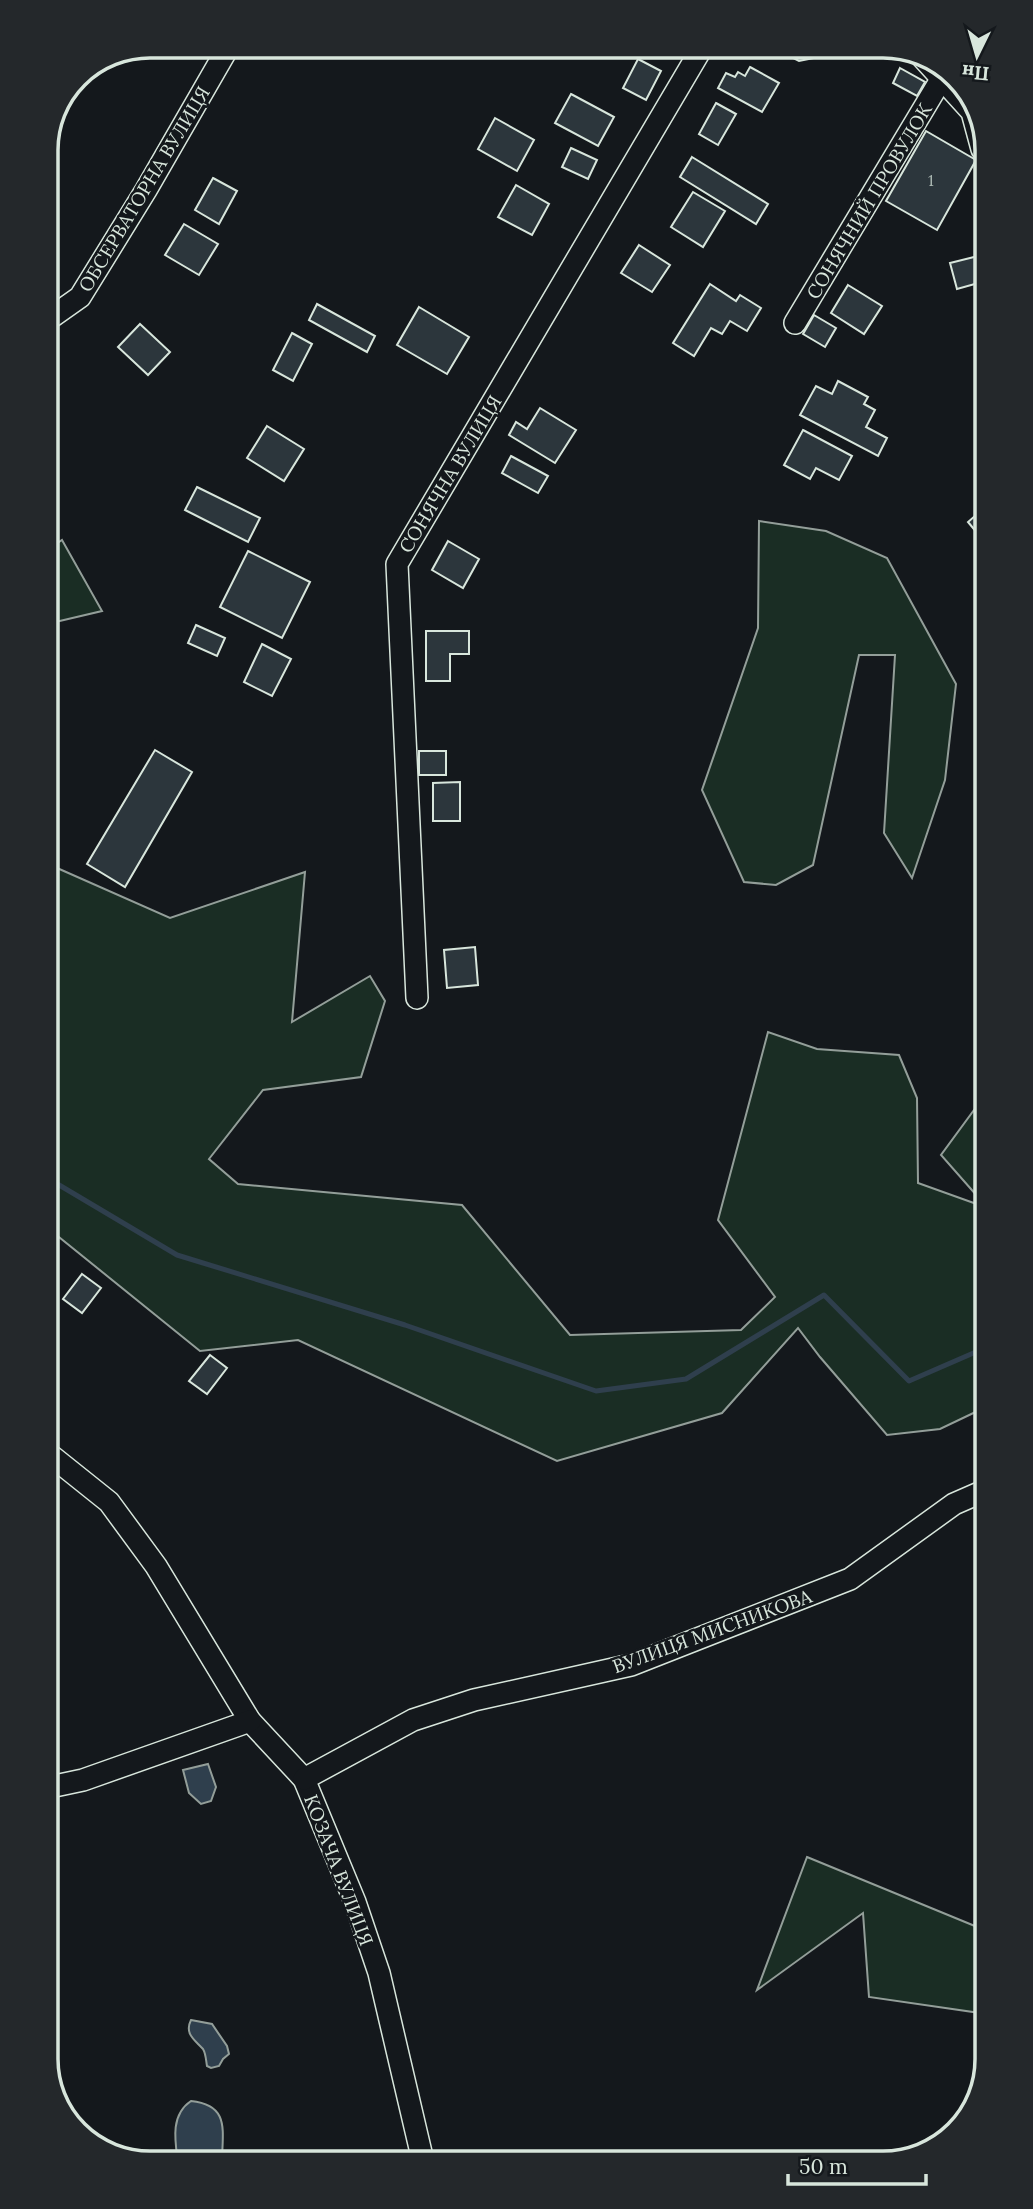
<svg xmlns="http://www.w3.org/2000/svg" width="1033" height="2209" font-family="Lora,serif">
	<style>
		.green { fill: #1a2d24; stroke: #939e99; stroke-width: 2 }
		.water { fill: #2f3f4d; stroke: #939e99; stroke-width: 2 }
		.lines { fill: none; stroke-linecap: round; stroke-linejoin: round }
		.stream { stroke: #2f3f4d; stroke-width: 5 }
		.building { fill: #2c363c; stroke: #d8e6dc; stroke-width: 2 }
		.minor-casing { stroke: #d8e6dc; stroke-width: 24 }
		.minor { stroke: #14181c; stroke-width: 21 }
		.labels { text-anchor: middle; dominant-baseline: central; stroke-width: 5; stroke-linejoin: round; paint-order: stroke }
		.number-label { font-size: 16px; fill: #adbab4 }
		.street-label { font-size: 19px; fill: #d8e6dc; stroke: #14181c }
		.rim { fill: none; stroke: #d8e6dc; stroke-width: 3.5 }
	</style>
	<rect width="100%" height="100%" fill="#14181c"/>
	<g class="green">
		<path d="M 759,521 L 826,531 L 887,558 L 956,684 L 945,780 L 912,878 L 884,833 L 895,655 L 859,655 L 813,865 L 776,885 L 744,882 L 702,790 L 758,628 Z"/>
		<path d="M 62,540 L 102,611 L 47,624 L 47,550 Z"/>
		<path d="M 48,864 L 170,918 L 305,872 L 292,1022 L 370,976 L 385,1001 L 361,1077 L 263,1090 L 209,1159 L 238,1184 L 462,1205 L 570,1335 L 741,1330 L 775,1297 L 718,1220 L 768,1032 L 817,1049 L 899,1055 L 917,1098 L 918,1183 L 985,1207 L 986,1407 L 940,1429 L 887,1435 L 820,1357 L 798,1328 L 722,1413 L 557,1461 L 298,1340 L 200,1351 L 49,1229 Z"/>
		<path d="M 985,1095 L 985,1205 L 941,1155 Z"/>
		<path d="M 807,1857 L 987,1931 L 987,2014 L 869,1997 L 863,1913 L 757,1990 Z"/>
	</g>
	<g class="water">
		<path d="M 208,1764 L 216,1787 L 211,1801 L 201,1804 L 189,1793 L 183,1770 Z"/>
		<path d="M 191,2020 L 212,2024 L 227,2046 L 229,2054 L 223,2059 L 219,2066 L 211,2068 L 207,2066 C 206,2061 206,2054 203,2049 C 195,2040 184,2034 191,2020 Z"/>
		<path d="M 191,2101 C 231,2105 222,2132 222,2163 L 178,2163 C 175,2141 170,2115 191,2101 Z"/>
	</g>
	<g class="lines">
		<path class="stream" d="M 49,1179 L 177,1255 L 405,1325 L 596,1391 L 686,1379 L 824,1295 L 909,1381 L 985,1348"/>
	</g>
	<g class="building">
		<path d="M 775,46 L 827,46 L 829,55 L 799,61 L 775,49 Z"/>
		<path d="M 638,59 L 661,71 L 646,100 L 623,88 Z"/>
		<path d="M 750,67 L 779,83 L 762,112 L 718,88 L 726,73 L 735,77 L 738,72 L 745,76 Z"/>
		<path d="M 900,68 L 925,82 L 917,96 L 893,83 Z"/>
		<path d="M 571,94 L 614,117 L 598,146 L 555,123 Z"/>
		<path d="M 716,103 L 736,114 L 718,145 L 699,134 Z"/>
		<path d="M 495,118 L 534,140 L 517,171 L 478,149 Z"/>
		<path d="M 926,131 L 976,160 L 937,230 L 886,201 Z"/>
		<path d="M 571,148 L 597,160 L 588,179 L 562,167 Z"/>
		<path d="M 692,157 L 768,204 L 756,224 L 680,177 Z"/>
		<path d="M 213,178 L 237,191 L 219,224 L 195,210 Z"/>
		<path d="M 516,185 L 549,204 L 532,235 L 498,217 Z"/>
		<path d="M 693,192 L 725,211 L 703,247 L 671,227 Z"/>
		<path d="M 184,224 L 218,244 L 199,275 L 165,255 Z"/>
		<path d="M 639,245 L 670,265 L 652,292 L 621,273 Z"/>
		<path d="M 982,255 L 982,282 L 957,289 L 950,263 Z"/>
		<path d="M 710,284 L 736,301 L 740,295 L 761,308 L 747,331 L 730,321 L 722,334 L 711,328 L 694,356 L 673,343 Z"/>
		<path d="M 848,285 L 882,306 L 864,334 L 831,313 Z"/>
		<path d="M 317,304 L 375,336 L 367,352 L 309,320 Z"/>
		<path d="M 419,307 L 469,337 L 447,374 L 397,345 Z"/>
		<path d="M 814,315 L 836,328 L 825,347 L 803,334 Z"/>
		<path d="M 140,324 L 170,352 L 148,375 L 118,347 Z"/>
		<path d="M 292,333 L 312,344 L 293,381 L 273,370 Z"/>
		<path d="M 838,381 L 868,397 L 864,404 L 875,410 L 866,427 L 887,438 L 878,456 L 800,415 L 816,386 L 832,394 Z"/>
		<path d="M 540,408 L 576,430 L 555,463 L 509,435 L 516,422 L 527,429 Z"/>
		<path d="M 267,426 L 304,449 L 284,481 L 247,458 Z"/>
		<path d="M 803,430 L 852,456 L 839,480 L 816,468 L 810,479 L 784,465 Z"/>
		<path d="M 511,456 L 548,476 L 538,493 L 502,473 Z"/>
		<path d="M 197,487 L 260,518 L 248,542 L 185,510 Z"/>
		<path d="M 983,509 L 983,540 L 968,522 Z"/>
		<path d="M 448,541 L 479,559 L 463,588 L 432,570 Z"/>
		<path d="M 248,551 L 310,582 L 282,638 L 220,607 Z"/>
		<path d="M 196,625 L 225,638 L 217,656 L 188,643 Z"/>
		<path d="M 426,631 L 469,631 L 469,654 L 450,654 L 450,681 L 426,681 Z"/>
		<path d="M 262,644 L 291,659 L 272,696 L 244,682 Z"/>
		<path d="M 155,750 L 192,772 L 125,887 L 87,864 Z"/>
		<rect x="419" y="751" width="27" height="24"/>
		<path d="M 460,782 L 460,821 L 433,821 L 433,783 Z"/>
		<path d="M 475,947 L 478,985 L 447,988 L 444,950 Z"/>
		<path d="M 82,1274 L 101,1288 L 82,1313 L 63,1299 Z"/>
		<path d="M 210,1355 L 227,1368 L 207,1394 L 189,1381 Z"/>
	</g>
	<g class="lines">
		<g class="minor-casing">
			<g id="minor">
				<path d="M 922,57 L 972,112 L 982,149"/>
				<path d="M 46,321 L 80,297 L 146,190 L 229,46"/>
				<path d="M 795,323 L 942,78"/>
				<path d="M 417,998 L 397,564 L 703,46"/>
				<path d="M 49,1454 L 109,1502 L 156,1566 L 250,1721 L 304,1779 L 355,1902 L 379,1973 L 423,2161"/>
				<path d="M 304,1779 L 413,1720 L 474,1700 L 631,1665 L 850,1579 L 954,1504 L 986,1490"/>
				<path d="M 50,1787 L 83,1780 L 250,1721"/>
			</g>
		</g>
		<use href="#minor" class="minor"/>
	</g>
	<g class="labels">
		<g class="number-label">
			<text x="931" y="180">1</text>
		</g>
		<g class="street-label">
			<text transform="translate(144 189) rotate(-59)">ОБСЕРВАТОРНА ВУЛИЦЯ</text>
			<text transform="translate(869 201) rotate(-59)">СОНЯЧНИЙ ПРОВУЛОК</text>
			<text transform="translate(450 474) rotate(-59)">СОНЯЧНА ВУЛИЦЯ</text>
			<text transform="translate(712 1631) rotate(-20)">ВУЛИЦЯ МИСНИКОВА</text>
			<text transform="translate(339 1870) rotate(69)">КОЗАЧА ВУЛИЦЯ</text>
		</g>
	</g>
	<path d="M0 0H1033V2209H0ZM150 58H883A92 92 0 0 1 975 150V2059A92 92 0 0 1 883 2151H150A92 92 0 0 1 58 2059V150A92 92 0 0 1 150 58Z" fill="#24282b" fill-rule="evenodd"/>
	<path class="rim" d="M150 58H883A92 92 0 0 1 975 150V2059A92 92 0 0 1 883 2151H150A92 92 0 0 1 58 2059V150A92 92 0 0 1 150 58Z"/>
	<g transform="translate(977 56) rotate(185)" stroke="#14181c" stroke-width="5" paint-order="stroke">
	<path d="M0-5L12 26L0 18L-12 26Z" fill="#d8e6dc"/>
	<text y="-10" font-size="19" font-weight="bold" text-anchor="middle" fill="#d8e6dc">Пн</text>
	</g>
	<path d="M788 2174v10h138v-10" fill="none" stroke="#d8e6dc" stroke-width="3.5"/>
	<text x="799" y="2174" font-size="21" fill="#d8e6dc" stroke="#14181c" stroke-width="5" paint-order="stroke">50 m</text>
</svg>
